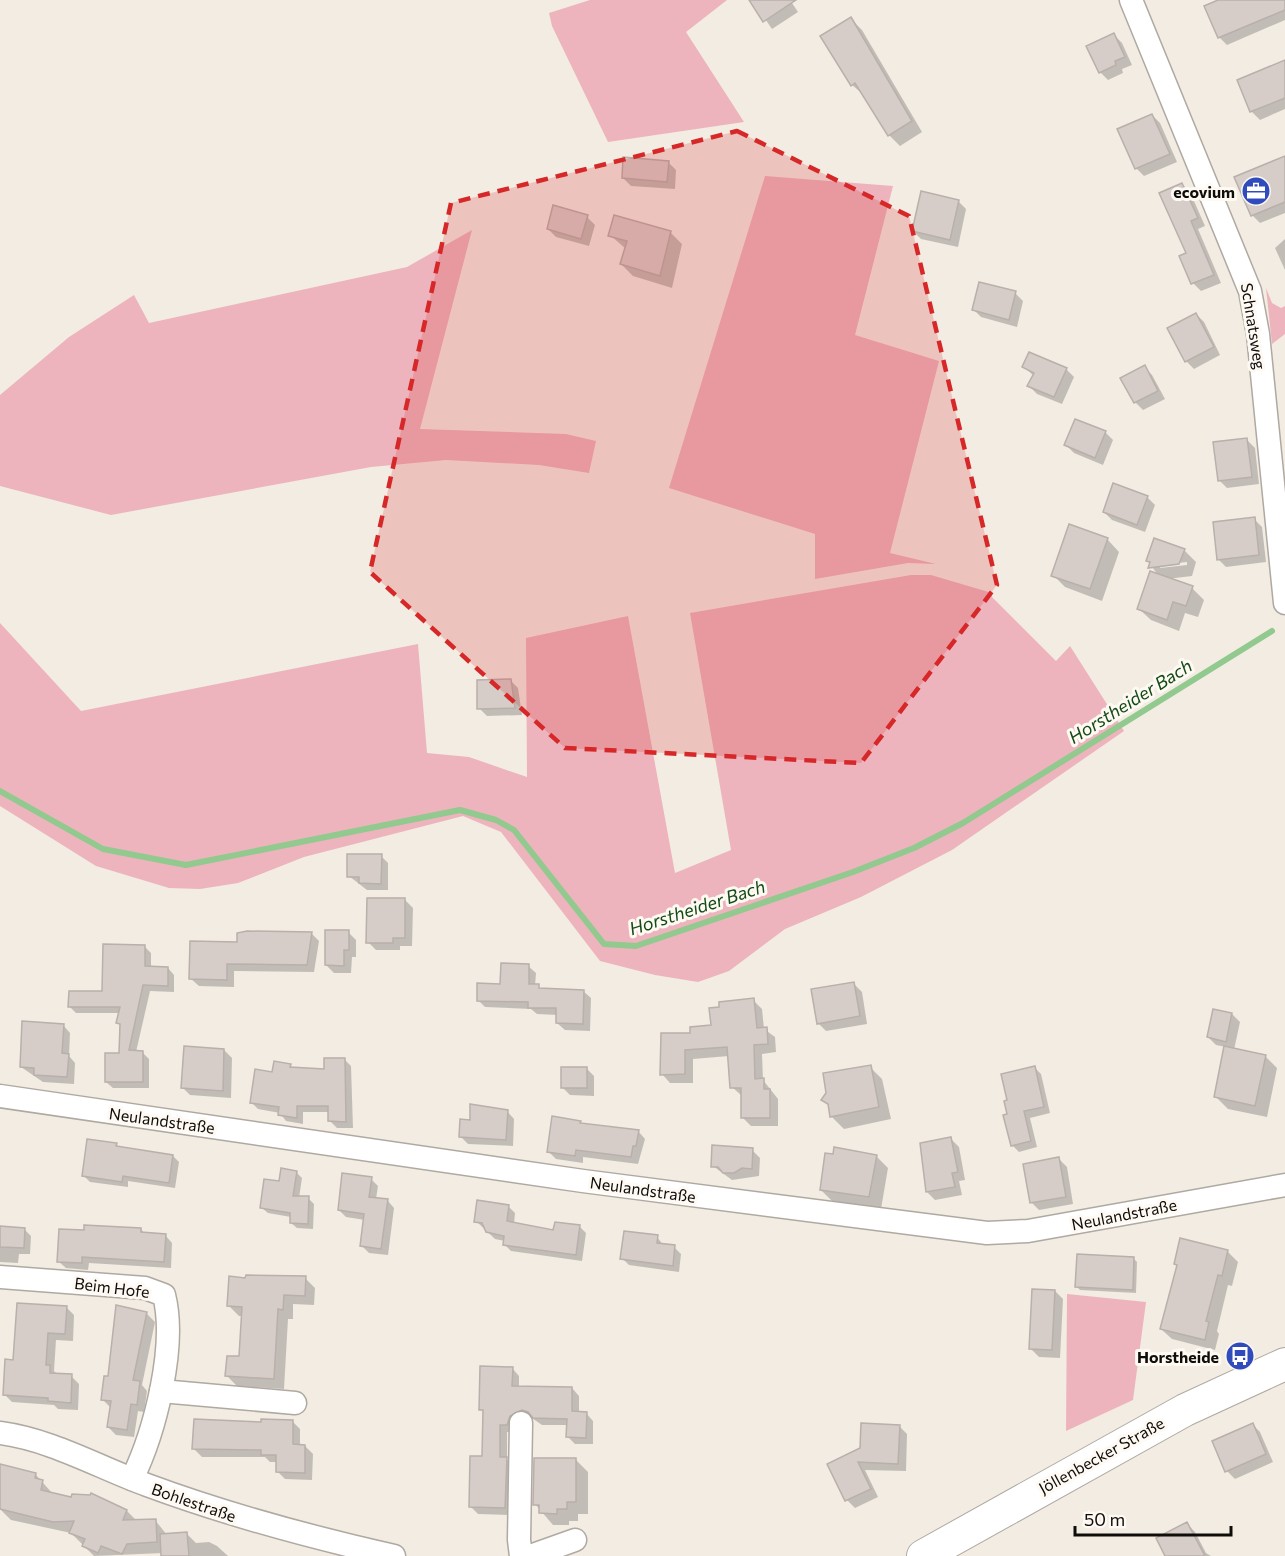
<svg xmlns="http://www.w3.org/2000/svg" width="1285" height="1556" font-family="Commissioner,sans-serif">
	<style>
		.green { fill: #edb4bd }
		.shadow { fill: #0003; fill-rule: evenodd }
		.lines { fill: none; stroke-linecap: round; stroke-linejoin: round }
		.stream { stroke: #91c98f; stroke-width: 6 }
		.building { fill: #d7cdc8; stroke: #b9afab; stroke-width: 1.5 }
		.street-casing { stroke: #afa9a1; stroke-width: 25 }
		.secondary-casing { stroke: #afa9a1; stroke-width: 34 }
		.street { stroke: #fff; stroke-width: 22 }
		.secondary { stroke: #fff; stroke-width: 32 }
		.marked { fill: #d62828; fill-opacity: 0.2; stroke: #d62828; stroke-width: 4.5; stroke-dasharray: 12 8; stroke-linejoin: round }
		.labels { text-anchor: middle; dominant-baseline: central; stroke-width: 6; stroke-linejoin: round; paint-order: stroke }
		.poi-label { font-size: 16px; font-weight: bold; fill: #0f0d0a; stroke: #fef9f2; text-anchor: end }
		.street-label { font-size: 16px; fill: #0f0d0a; stroke: #fef9f2 }
		.water-label { font-size: 18px; font-style: italic; fill: #114b14; stroke: #fef9f2 }
	</style>
	<rect width="100%" height="100%" fill="#f2ece3"/>
	<g class="green">
		<path d="M 590,0 L 727,0 L 686,32 L 744,122 L 608,142 L 552,26 L 549,13 Z"/>
		<path d="M 765,176 L 893,186 L 855,335 L 939,361 L 890,553 L 936,564 L 908,563 L 815,579 L 815,534 L 669,488 Z"/>
		<path d="M 472,230 L 420,429 L 566,434 L 596,441 L 589,473 L 539,465 L 446,460 L 371,467 L 111,515 L 0,486 L 0,395 L 69,337 L 134,295 L 149,323 L 407,267 Z"/>
		<path d="M 1266,288 L 1272,303 L 1281,308 L 1285,306 L 1285,334 L 1272,344 Z"/>
		<path d="M 911,575 L 931,575 L 992,593 L 992,597 L 1056,661 L 1070,646 L 1124,731 L 952,850 L 861,897 L 785,929 L 729,971 L 698,982 L 655,975 L 600,961 L 501,832 L 463,816 L 304,857 L 238,883 L 200,889 L 169,888 L 96,866 L 0,806 L 0,623 L 81,711 L 418,644 L 427,753 L 469,757 L 527,777 L 526,638 L 628,616 L 675,873 L 731,850 L 690,613 Z"/>
		<path d="M 1067,1294 L 1146,1302 L 1133,1400 L 1066,1431 Z"/>
	</g>
	<g class="shadow">
		<path d="M 752,0 L 790,0 L 798,12 L 772,29 Z"/>
		<path d="M 1222,0 L 1285,0 L 1285,20 L 1227,45 L 1219,37 Z"/>
		<path d="M 851,19 L 862,30 L 922,132 L 900,146 L 889,135 L 864,95 L 852,85 Z"/>
		<path d="M 1114,35 L 1122,43 L 1132,65 L 1122,69 L 1123,73 L 1108,80 L 1100,72 Z"/>
		<path d="M 1285,61 L 1285,109 L 1260,120 L 1251,111 Z"/>
		<path d="M 1152,115 L 1160,123 L 1177,162 L 1144,176 L 1136,168 Z"/>
		<path d="M 1285,158 L 1285,213 L 1260,223 L 1252,215 Z"/>
		<path d="M 668,162 L 676,170 L 675,189 L 631,186 L 623,178 Z"/>
		<path d="M 1182,184 L 1190,192 L 1205,226 L 1198,229 L 1221,283 L 1201,291 L 1193,283 Z"/>
		<path d="M 958,201 L 966,209 L 958,247 L 921,239 L 913,231 Z"/>
		<path d="M 587,217 L 595,225 L 589,246 L 556,237 L 548,229 Z"/>
		<path d="M 670,232 L 682,244 L 672,288 L 633,276 L 621,264 L 626,249 L 610,235 Z"/>
		<path d="M 1285,239 L 1285,270 L 1275,248 Z"/>
		<path d="M 1015,293 L 1023,301 L 1017,327 L 981,317 L 973,309 Z"/>
		<path d="M 1196,314 L 1204,322 L 1220,355 L 1194,369 L 1186,361 Z"/>
		<path d="M 1024,367 L 1066,369 L 1074,377 L 1062,404 L 1037,394 L 1029,386 L 1034,376 Z"/>
		<path d="M 1144,367 L 1152,375 L 1165,399 L 1143,410 L 1135,402 Z"/>
		<path d="M 1105,432 L 1113,440 L 1103,465 L 1074,453 L 1066,445 Z"/>
		<path d="M 1247,440 L 1255,448 L 1259,484 L 1227,488 L 1219,480 Z"/>
		<path d="M 1147,497 L 1155,505 L 1145,532 L 1112,520 L 1104,512 Z"/>
		<path d="M 1254,519 L 1262,527 L 1266,562 L 1226,567 L 1218,559 Z"/>
		<path d="M 1107,539 L 1119,552 L 1102,601 L 1065,587 L 1053,575 Z"/>
		<path d="M 1184,550 L 1196,562 L 1192,576 L 1167,579 L 1192,588 L 1204,600 L 1198,617 L 1185,613 L 1179,631 L 1151,620 L 1138,608 L 1158,575 L 1147,560 ZM 1187,562 L 1187,565 L 1160,568 L 1160,565 Z"/>
		<path d="M 510,680 L 518,688 L 522,715 L 487,716 L 479,708 Z"/>
		<path d="M 381,856 L 388,863 L 388,890 L 367,890 L 349,876 Z"/>
		<path d="M 405,900 L 413,908 L 412,946 L 400,946 L 400,950 L 376,950 L 368,942 Z"/>
		<path d="M 348,932 L 356,940 L 356,957 L 352,957 L 351,973 L 334,973 L 326,965 Z"/>
		<path d="M 311,933 L 319,941 L 314,972 L 234,971 L 234,987 L 199,986 L 191,979 L 239,943 Z"/>
		<path d="M 145,947 L 151,953 L 151,968 L 168,968 L 174,975 L 174,992 L 150,991 L 136,1052 L 142,1052 L 149,1059 L 149,1088 L 113,1088 L 106,1082 L 121,1055 L 121,1026 L 118,1022 L 120,1013 L 76,1013 L 70,1007 L 104,993 Z"/>
		<path d="M 528,966 L 536,973 L 535,986 L 542,990 L 583,991 L 591,998 L 590,1031 L 565,1030 L 557,1023 L 558,1015 L 537,1014 L 531,1009 L 485,1007 L 478,1000 Z"/>
		<path d="M 854,984 L 862,992 L 867,1024 L 826,1031 L 818,1023 Z"/>
		<path d="M 753,1000 L 762,1009 L 764,1029 L 775,1037 L 776,1052 L 762,1054 L 763,1080 L 778,1099 L 778,1126 L 751,1126 L 743,1118 L 742,1096 L 732,1087 L 729,1056 L 693,1059 L 693,1083 L 670,1083 L 662,1074 L 692,1035 L 712,1026 Z"/>
		<path d="M 1232,1014 L 1240,1022 L 1234,1050 L 1265,1056 L 1277,1068 L 1267,1117 L 1228,1109 L 1216,1097 L 1226,1047 L 1216,1045 L 1208,1037 Z"/>
		<path d="M 63,1025 L 70,1033 L 69,1056 L 75,1063 L 74,1084 L 43,1082 L 21,1067 Z"/>
		<path d="M 224,1050 L 232,1058 L 231,1098 L 190,1095 L 182,1087 Z"/>
		<path d="M 344,1059 L 351,1066 L 353,1128 L 337,1128 L 330,1121 L 330,1112 L 303,1112 L 303,1124 L 286,1121 L 280,1113 L 258,1109 L 251,1102 L 273,1074 L 290,1065 L 294,1069 L 326,1070 Z"/>
		<path d="M 870,1067 L 882,1079 L 891,1119 L 844,1129 L 832,1117 L 830,1107 L 823,1100 Z"/>
		<path d="M 1034,1067 L 1041,1074 L 1050,1113 L 1030,1118 L 1037,1147 L 1019,1152 L 1012,1145 L 1009,1115 Z"/>
		<path d="M 586,1068 L 594,1076 L 594,1096 L 570,1095 L 562,1087 Z"/>
		<path d="M 507,1111 L 514,1119 L 513,1146 L 468,1144 L 461,1137 L 471,1122 Z"/>
		<path d="M 580,1122 L 583,1125 L 638,1131 L 645,1139 L 638,1164 L 583,1157 L 583,1163 L 556,1159 L 548,1151 Z"/>
		<path d="M 951,1139 L 959,1147 L 965,1180 L 959,1181 L 962,1195 L 935,1200 L 927,1192 L 923,1168 Z"/>
		<path d="M 116,1144 L 121,1149 L 173,1156 L 179,1162 L 175,1188 L 128,1181 L 128,1187 L 90,1182 L 84,1176 Z"/>
		<path d="M 752,1150 L 760,1158 L 759,1176 L 732,1180 L 713,1166 Z"/>
		<path d="M 876,1156 L 888,1168 L 881,1209 L 833,1202 L 821,1190 Z"/>
		<path d="M 1059,1159 L 1067,1167 L 1073,1204 L 1039,1210 L 1031,1202 Z"/>
		<path d="M 296,1172 L 302,1178 L 299,1198 L 308,1198 L 314,1204 L 313,1229 L 297,1228 L 291,1223 L 291,1217 L 268,1213 L 262,1208 L 280,1183 Z"/>
		<path d="M 371,1179 L 378,1186 L 376,1199 L 387,1200 L 394,1208 L 388,1255 L 369,1253 L 361,1245 L 365,1220 L 346,1217 L 339,1210 Z"/>
		<path d="M 508,1206 L 515,1213 L 514,1224 L 555,1232 L 579,1226 L 586,1233 L 582,1261 L 511,1251 L 504,1244 L 505,1241 L 495,1239 L 476,1221 Z"/>
		<path d="M 0,1227 L 24,1229 L 31,1236 L 30,1254 L 19,1254 L 18,1263 L 0,1262 Z"/>
		<path d="M 141,1229 L 145,1234 L 165,1235 L 172,1243 L 171,1268 L 89,1263 L 88,1270 L 66,1268 L 58,1261 Z"/>
		<path d="M 657,1237 L 664,1246 L 674,1247 L 681,1254 L 679,1272 L 629,1265 L 622,1258 Z"/>
		<path d="M 1228,1252 L 1238,1262 L 1232,1286 L 1228,1285 L 1217,1331 L 1219,1334 L 1215,1350 L 1172,1339 L 1161,1329 L 1178,1267 L 1175,1264 Z"/>
		<path d="M 1134,1259 L 1137,1262 L 1136,1293 L 1080,1290 L 1076,1286 Z"/>
		<path d="M 231,1278 L 305,1278 L 315,1288 L 314,1305 L 293,1304 L 293,1319 L 288,1319 L 284,1389 L 237,1386 L 227,1376 L 241,1358 L 243,1316 L 239,1316 L 229,1306 Z"/>
		<path d="M 1055,1291 L 1063,1299 L 1060,1358 L 1039,1357 L 1031,1349 Z"/>
		<path d="M 66,1307 L 74,1315 L 73,1341 L 56,1340 L 54,1371 L 58,1375 L 71,1376 L 79,1384 L 78,1410 L 58,1409 L 54,1405 L 12,1402 L 4,1394 L 15,1361 Z"/>
		<path d="M 147,1314 L 155,1322 L 142,1385 L 147,1391 L 144,1412 L 138,1411 L 134,1437 L 116,1435 L 108,1427 L 110,1407 L 102,1399 L 109,1378 Z"/>
		<path d="M 512,1368 L 519,1376 L 519,1387 L 572,1388 L 579,1396 L 579,1413 L 586,1413 L 593,1421 L 593,1444 L 575,1444 L 568,1437 L 568,1425 L 542,1425 L 529,1416 L 515,1432 L 507,1432 L 507,1460 L 513,1466 L 512,1515 L 478,1514 L 470,1506 L 483,1458 L 485,1414 L 481,1409 Z"/>
		<path d="M 292,1421 L 300,1429 L 300,1446 L 305,1446 L 313,1454 L 312,1480 L 285,1479 L 277,1471 L 278,1462 L 270,1462 L 265,1457 L 202,1457 L 194,1449 L 262,1424 Z"/>
		<path d="M 1252,1424 L 1260,1432 L 1273,1462 L 1235,1479 L 1227,1471 Z"/>
		<path d="M 899,1426 L 907,1434 L 906,1471 L 865,1470 L 878,1497 L 855,1508 L 847,1500 L 829,1465 Z"/>
		<path d="M 576,1460 L 588,1472 L 588,1514 L 578,1514 L 578,1521 L 569,1521 L 569,1525 L 553,1525 L 535,1504 Z"/>
		<path d="M 36,1475 L 53,1494 L 127,1511 L 137,1521 L 155,1520 L 167,1535 L 187,1534 L 196,1543 L 209,1542 L 217,1546 L 228,1556 L 163,1556 L 163,1553 L 94,1556 L 71,1533 L 11,1520 L 0,1509 L 0,1477 Z"/>
		<path d="M 1187,1524 L 1195,1532 L 1206,1553 L 1211,1556 L 1167,1556 Z"/>
	</g>
	<g class="lines">
		<path class="stream" d="M 0,791 L 103,849 L 186,865 L 460,810 L 496,820 L 514,830 L 604,944 L 636,946 L 853,872 L 914,848 L 963,823 L 1272,631"/>
	</g>
	<g class="building">
		<path d="M 749,0 L 796,0 L 763,22 Z"/>
		<path d="M 1218,0 L 1285,0 L 1285,10 L 1218,38 L 1204,6 Z"/>
		<path d="M 851,17 L 912,121 L 888,136 L 855,83 L 851,86 L 820,36 Z"/>
		<path d="M 1114,33 L 1125,57 L 1115,61 L 1116,65 L 1099,73 L 1086,46 Z"/>
		<path d="M 1285,60 L 1285,98 L 1250,112 L 1237,80 Z"/>
		<path d="M 1152,114 L 1170,154 L 1135,169 L 1117,129 Z"/>
		<path d="M 1285,156 L 1285,202 L 1251,216 L 1234,177 Z"/>
		<path d="M 623,157 L 669,161 L 667,182 L 622,178 Z"/>
		<path d="M 1182,183 L 1198,218 L 1191,221 L 1214,275 L 1191,284 L 1179,256 L 1186,253 L 1159,193 Z"/>
		<path d="M 921,191 L 959,200 L 950,240 L 912,231 Z"/>
		<path d="M 553,205 L 588,215 L 581,239 L 547,229 Z"/>
		<path d="M 614,215 L 671,231 L 660,276 L 620,264 L 627,241 L 608,236 Z"/>
		<path d="M 979,282 L 1016,291 L 1009,320 L 972,310 Z"/>
		<path d="M 1196,313 L 1214,347 L 1185,362 L 1167,328 Z"/>
		<path d="M 1029,352 L 1067,368 L 1054,397 L 1027,386 L 1034,373 L 1022,367 Z"/>
		<path d="M 1145,365 L 1158,391 L 1134,403 L 1120,378 Z"/>
		<path d="M 1075,419 L 1106,431 L 1095,458 L 1064,445 Z"/>
		<path d="M 1247,438 L 1252,477 L 1218,481 L 1213,442 Z"/>
		<path d="M 1113,483 L 1148,496 L 1137,525 L 1103,512 Z"/>
		<path d="M 1255,517 L 1259,555 L 1217,560 L 1213,522 Z"/>
		<path d="M 1069,524 L 1108,538 L 1090,589 L 1051,576 Z"/>
		<path d="M 1154,538 L 1185,549 L 1179,564 L 1148,568 L 1150,562 L 1146,561 Z"/>
		<path d="M 1150,571 L 1193,586 L 1186,606 L 1173,602 L 1167,620 L 1137,609 Z"/>
		<path d="M 511,679 L 515,708 L 477,709 L 477,680 Z"/>
		<path d="M 347,854 L 382,854 L 381,884 L 359,883 L 359,877 L 347,877 Z"/>
		<path d="M 367,898 L 405,898 L 405,938 L 393,938 L 393,943 L 366,943 Z"/>
		<path d="M 325,930 L 349,930 L 349,950 L 344,950 L 344,966 L 325,965 Z"/>
		<path d="M 247,931 L 312,932 L 307,965 L 227,964 L 227,980 L 189,979 L 190,941 L 237,942 L 237,933 Z"/>
		<path d="M 103,944 L 145,945 L 145,966 L 168,967 L 168,986 L 143,985 L 129,1050 L 143,1051 L 143,1082 L 105,1082 L 105,1053 L 119,1053 L 120,1024 L 116,1023 L 120,1007 L 68,1007 L 69,991 L 102,991 Z"/>
		<path d="M 501,963 L 529,964 L 529,984 L 539,984 L 539,988 L 584,990 L 583,1024 L 556,1023 L 556,1008 L 528,1008 L 528,1002 L 477,1001 L 477,983 L 500,984 Z"/>
		<path d="M 854,982 L 860,1016 L 817,1024 L 811,989 Z"/>
		<path d="M 754,998 L 757,1028 L 767,1027 L 768,1044 L 754,1045 L 755,1079 L 764,1078 L 764,1089 L 770,1089 L 770,1118 L 741,1118 L 741,1088 L 730,1088 L 727,1047 L 685,1050 L 685,1074 L 660,1075 L 661,1033 L 690,1033 L 690,1027 L 711,1025 L 709,1008 L 719,1007 L 719,1002 Z"/>
		<path d="M 1213,1009 L 1232,1013 L 1226,1042 L 1207,1037 Z"/>
		<path d="M 22,1021 L 64,1024 L 62,1053 L 69,1054 L 67,1077 L 34,1075 L 34,1068 L 20,1067 Z"/>
		<path d="M 184,1046 L 224,1049 L 223,1091 L 181,1088 Z"/>
		<path d="M 1224,1046 L 1266,1055 L 1255,1106 L 1214,1097 Z"/>
		<path d="M 324,1058 L 345,1058 L 346,1122 L 328,1121 L 328,1106 L 297,1106 L 297,1118 L 278,1115 L 279,1107 L 250,1103 L 255,1069 L 272,1072 L 274,1061 L 291,1064 L 290,1067 L 324,1069 Z"/>
		<path d="M 871,1065 L 879,1107 L 830,1117 L 828,1104 L 821,1100 L 826,1093 L 823,1073 Z"/>
		<path d="M 1035,1066 L 1044,1107 L 1024,1111 L 1031,1141 L 1011,1146 L 1003,1115 L 1007,1114 L 1004,1101 L 1007,1100 L 1001,1074 Z"/>
		<rect x="561" y="1067" width="26" height="21"/>
		<path d="M 470,1104 L 508,1110 L 506,1140 L 459,1137 L 460,1119 L 470,1120 Z"/>
		<path d="M 552,1116 L 581,1121 L 580,1123 L 639,1130 L 636,1146 L 633,1146 L 631,1157 L 576,1150 L 575,1156 L 547,1152 Z"/>
		<path d="M 951,1137 L 958,1172 L 952,1173 L 955,1187 L 926,1192 L 920,1143 Z"/>
		<path d="M 87,1139 L 117,1143 L 116,1146 L 173,1155 L 169,1183 L 123,1176 L 122,1182 L 82,1176 Z"/>
		<path d="M 712,1145 L 753,1148 L 752,1169 L 742,1168 L 734,1173 L 723,1173 L 718,1167 L 711,1167 Z"/>
		<path d="M 834,1147 L 877,1155 L 869,1197 L 820,1190 L 825,1153 L 833,1154 Z"/>
		<path d="M 1059,1157 L 1066,1197 L 1030,1203 L 1023,1164 Z"/>
		<path d="M 281,1168 L 297,1171 L 293,1196 L 309,1196 L 308,1224 L 290,1223 L 290,1213 L 260,1208 L 264,1179 L 279,1181 Z"/>
		<path d="M 342,1173 L 372,1177 L 369,1197 L 388,1199 L 381,1249 L 360,1246 L 364,1214 L 338,1210 Z"/>
		<path d="M 477,1200 L 509,1205 L 507,1221 L 553,1230 L 555,1222 L 580,1225 L 576,1255 L 503,1245 L 504,1236 L 486,1232 L 482,1223 L 474,1222 Z"/>
		<path d="M 84,1225 L 141,1228 L 141,1232 L 166,1234 L 164,1262 L 82,1257 L 82,1263 L 57,1262 L 59,1229 L 84,1230 Z"/>
		<path d="M 0,1226 L 25,1228 L 24,1248 L 0,1247 Z"/>
		<path d="M 624,1231 L 658,1235 L 657,1243 L 675,1245 L 673,1266 L 620,1259 Z"/>
		<path d="M 1180,1238 L 1228,1250 L 1222,1276 L 1218,1275 L 1206,1321 L 1209,1322 L 1205,1340 L 1160,1329 L 1177,1265 L 1174,1264 Z"/>
		<path d="M 1077,1254 L 1134,1257 L 1133,1290 L 1075,1287 Z"/>
		<path d="M 246,1275 L 306,1276 L 305,1296 L 284,1295 L 283,1310 L 278,1309 L 274,1379 L 225,1376 L 227,1356 L 239,1356 L 242,1307 L 227,1306 L 229,1276 L 245,1278 Z"/>
		<path d="M 1032,1289 L 1055,1290 L 1052,1350 L 1029,1349 Z"/>
		<path d="M 17,1303 L 67,1306 L 65,1334 L 48,1333 L 46,1365 L 50,1365 L 50,1373 L 72,1374 L 71,1403 L 48,1401 L 48,1398 L 3,1395 L 5,1359 L 13,1360 Z"/>
		<path d="M 116,1305 L 147,1312 L 133,1380 L 140,1381 L 137,1405 L 131,1404 L 127,1430 L 107,1427 L 111,1401 L 101,1400 L 104,1376 L 108,1376 Z"/>
		<path d="M 480,1366 L 513,1367 L 512,1386 L 572,1387 L 572,1411 L 587,1412 L 586,1438 L 566,1437 L 567,1419 L 533,1418 L 528,1412 L 522,1410 L 510,1416 L 507,1425 L 500,1425 L 500,1457 L 507,1457 L 505,1508 L 469,1507 L 470,1456 L 482,1456 L 483,1410 L 479,1410 Z"/>
		<path d="M 194,1419 L 261,1422 L 261,1419 L 293,1420 L 293,1444 L 305,1445 L 305,1473 L 276,1472 L 276,1455 L 261,1455 L 261,1450 L 192,1449 Z"/>
		<path d="M 861,1423 L 900,1425 L 898,1464 L 858,1462 L 871,1489 L 845,1501 L 827,1464 L 860,1448 Z"/>
		<path d="M 1253,1423 L 1266,1454 L 1225,1472 L 1212,1441 Z"/>
		<path d="M 534,1458 L 576,1458 L 576,1502 L 567,1502 L 567,1509 L 557,1509 L 557,1514 L 539,1513 L 539,1505 L 533,1505 Z"/>
		<path d="M 0,1464 L 36,1473 L 35,1478 L 43,1480 L 41,1490 L 71,1497 L 72,1494 L 90,1495 L 91,1493 L 127,1510 L 123,1520 L 156,1519 L 157,1542 L 127,1544 L 122,1554 L 101,1546 L 98,1553 L 82,1546 L 85,1539 L 69,1533 L 74,1521 L 53,1522 L 0,1509 Z"/>
		<path d="M 1187,1522 L 1205,1556 L 1165,1556 L 1156,1538 Z"/>
		<path d="M 187,1532 L 189,1556 L 161,1556 L 160,1534 Z"/>
	</g>
	<g class="lines">
		<g class="street-casing">
			<g id="street">
				<path d="M 1131,0 L 1250,291 L 1258,334 L 1285,603"/>
				<path d="M 0,1096 L 583,1181 L 987,1233 L 1028,1231 L 1285,1185"/>
				<path d="M 0,1277 L 145,1288 L 164,1295 C 177,1346 155,1432 132,1479"/>
				<path d="M 161,1391 L 295,1403"/>
				<path d="M 0,1433 C 52,1440 98,1467 147,1485 C 228,1515 310,1537 394,1556"/>
				<path d="M 521,1556 L 519,1540 L 521,1423"/>
				<path d="M 530,1556 L 575,1540"/>
			</g>
		</g>
		<g class="secondary-casing">
			<path id="secondary" d="M 923,1556 L 1185,1410 L 1285,1364"/>
		</g>
		<use href="#street" class="street"/>
		<use href="#secondary" class="secondary"/>
	</g>
	<path class="marked" d="M 737,131 L 909,216 L 997,585 L 861,763 L 565,748 L 370,572 L 451,203 Z"/>
	<defs>
		<g id="office-disc" transform="scale(1.5)"><circle r="9.5" fill="#304bbc" stroke="#fef9f2"/><path d="M-6-3h4V-5.5h4V-3h4V5H-6ZM-1-4.5V-3h2v-1.5ZM-6 0V1H6V0Z" fill="#fff"/></g>
		<g id="bus-disc" transform="scale(1.5)"><circle r="9.5" fill="#304bbc" stroke="#fef9f2"/><path d="M-5-6H5V4H4V6H2V4H-2V6H-4V4H-5ZM-3.5-4V0h7V-4ZM-3.5 1.2v1.5H-2V1.2ZM2 1.2v1.5H3.5V1.2Z" fill="#fff"/></g>
	</defs>
	<g fill-rule="evenodd">
		<use href="#office-disc" x="1256" y="191"/>
		<use href="#bus-disc" x="1240" y="1356"/>
	</g>
	<g class="labels">
		<g class="poi-label">
			<text x="1235" y="191">ecovium</text>
			<text x="1219" y="1356">Horstheide</text>
		</g>
		<g class="street-label">
			<text transform="translate(1254 326) rotate(81)">Schnatsweg</text>
			<text transform="translate(162 1120) rotate(8)">Neulandstraße</text>
			<text transform="translate(643 1189) rotate(8)">Neulandstraße</text>
			<text transform="translate(1124 1214) rotate(-11)">Neulandstraße</text>
			<text transform="translate(112 1287) rotate(7)">Beim Hofe</text>
			<text transform="translate(1101 1455) rotate(-29)">Jöllenbecker Straße</text>
			<text transform="translate(194 1502) rotate(19)">Bohlestraße</text>
		</g>
		<g class="water-label">
			<text transform="translate(1130 701) rotate(-32)">Horstheider Bach</text>
			<text transform="translate(697 907) rotate(-18)">Horstheider Bach</text>
		</g>
	</g>
	<path d="M1075 1526v9h156v-9" fill="none" stroke="#0f0d0a" stroke-width="3"/>
	<text x="1084" y="1526" font-size="18" fill="#0f0d0a" stroke="#fef9f2" stroke-width="4.5" paint-order="stroke">50 m</text>
</svg>
